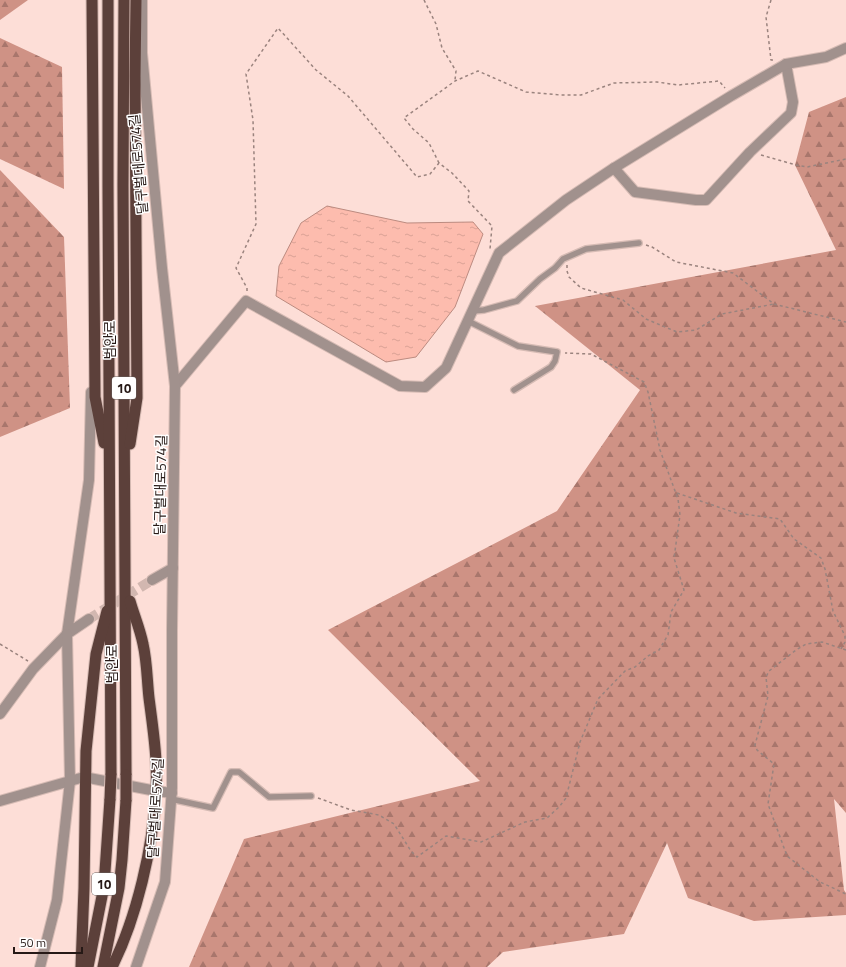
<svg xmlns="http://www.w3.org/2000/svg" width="846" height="967" font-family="'Titillium Web','Noto Sans KR',sans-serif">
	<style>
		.forest { fill: url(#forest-firs) }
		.water { fill: url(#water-ripples); stroke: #bc8b80 }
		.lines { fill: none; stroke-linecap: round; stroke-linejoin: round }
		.minor-tunnel { stroke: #d2b7b0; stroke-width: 10; stroke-dasharray: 10 5; stroke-linecap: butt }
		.service-casing { stroke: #d6bbb4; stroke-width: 8 }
		.minor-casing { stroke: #d6bbb4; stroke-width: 12 }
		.trunk-casing { stroke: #d6bbb4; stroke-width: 13 }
		.path { stroke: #9a837e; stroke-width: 1.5; stroke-dasharray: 3 3; stroke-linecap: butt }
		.service { stroke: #a1918d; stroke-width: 5.5 }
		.minor { stroke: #a1918d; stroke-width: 10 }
		.trunk { stroke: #5c403a; stroke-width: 11 }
		.trunk-bridge-casing { stroke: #d6bbb4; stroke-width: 13; stroke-linecap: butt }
		.trunk-bridge { stroke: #5c403a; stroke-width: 11 }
		.labels { text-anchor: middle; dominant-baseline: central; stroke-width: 3; stroke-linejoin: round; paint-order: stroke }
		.shield { fill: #fff; stroke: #675e5c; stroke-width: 1 }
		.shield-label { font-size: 13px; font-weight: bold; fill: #261916 }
		.street-label { font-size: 14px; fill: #261916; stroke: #fff }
	</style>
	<defs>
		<pattern id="forest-firs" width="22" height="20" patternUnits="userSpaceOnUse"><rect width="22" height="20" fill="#cf9285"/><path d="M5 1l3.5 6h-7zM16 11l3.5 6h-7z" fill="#a8766c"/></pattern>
		<pattern id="water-ripples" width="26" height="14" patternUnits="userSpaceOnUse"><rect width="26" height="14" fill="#fdbcae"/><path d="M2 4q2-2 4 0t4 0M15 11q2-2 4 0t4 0" fill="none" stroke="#d9a195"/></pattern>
	</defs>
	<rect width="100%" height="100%" fill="#fdded7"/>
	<g class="forest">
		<path d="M 0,0 L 28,0 L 0,20 Z"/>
		<path d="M 0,38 L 62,67 L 64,189 L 0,159 Z"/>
		<path d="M 846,97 L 846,813 L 834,799 L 844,890 L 846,893 L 846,915 L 754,921 L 688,898 L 667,843 L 624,934 L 503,952 L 487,967 L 189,967 L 244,839 L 480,781 L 328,630 L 557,511 L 640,390 L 535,306 L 836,250 L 795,165 L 809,112 Z"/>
		<path d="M 0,170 L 64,237 L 70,408 L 0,437 Z"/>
	</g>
	<path class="water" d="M 327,206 L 407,223 L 473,222 L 483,234 L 455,307 L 416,357 L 386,362 L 276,296 L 279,266 L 301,223 Z"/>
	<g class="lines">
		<path class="minor-tunnel" d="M 89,619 L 152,580"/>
		<g class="service-casing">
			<g id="service">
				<path d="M 472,311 L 484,310 L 517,301 L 540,279 L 555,268 L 563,259 L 586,249 L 639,243"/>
				<path d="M 468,321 L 518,346 L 557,352 L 555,361 L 551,367 L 514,390"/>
				<path d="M 171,799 L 213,808 L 231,772 L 239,772 L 269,797 L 311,796"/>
			</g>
		</g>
		<g class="minor-casing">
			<g id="minor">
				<path d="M 614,168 L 635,192 L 696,200 L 706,200 L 750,152 L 791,113 L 793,102 L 786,64"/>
				<path d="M 175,386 L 246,301 L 400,386 L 425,387 L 446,368 L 499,253 L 566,200 L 614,168 L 731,96 L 786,64 L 826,57 L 846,48"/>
				<path d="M 152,580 L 173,568"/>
				<path d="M 89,619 L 67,634 L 89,480 L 91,392"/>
				<path d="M 0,714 L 33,669 L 67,634"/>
				<path d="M 0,801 L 84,777 L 156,791 L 172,793"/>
				<path d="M 40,967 L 57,900 L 70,781 L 67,634"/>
				<path d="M 136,967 L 165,882 L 172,788 L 172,630 L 175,386 L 162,268 L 142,53 L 142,0"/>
			</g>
		</g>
		<g class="trunk-casing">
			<g id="trunk">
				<path d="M 92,0 L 95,397 L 104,443"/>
				<path d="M 108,0 L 108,185 L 111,775"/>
				<path d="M 124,0 L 123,185 L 126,775"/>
				<path d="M 130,444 L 137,398 L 135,76 L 136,0"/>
				<path d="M 81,967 L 84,888 L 86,751 L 96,654 L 107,611"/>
				<path d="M 88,967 L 104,886 L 110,799"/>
				<path d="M 103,967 L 119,888 L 122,860 L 126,800"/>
				<path d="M 112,967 C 137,917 153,847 156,792 C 158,761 153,729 149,698 C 147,680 147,661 143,644 C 140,629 134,615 130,601"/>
			</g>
		</g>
		<g class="path">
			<path d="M 424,0 L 436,24 L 442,48 L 456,71 L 455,80"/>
			<path d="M 771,0 L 766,17 L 771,60 L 773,60"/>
			<path d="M 761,155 L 796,165 L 807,167 L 846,159"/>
			<path d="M 439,163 L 429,143 L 413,129 L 404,118 L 455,81 L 478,71 L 526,92 L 560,95 L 581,95 L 614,83 L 657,82 L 678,85 L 719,81 L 725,88"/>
			<path d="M 646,245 L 652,247 L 676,262 L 733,273 L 774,304 L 846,322"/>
			<path d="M 567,265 L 567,271 L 569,277 L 581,288 L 623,300 L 646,319 L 677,332 L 696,330 L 722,314 L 774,304"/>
			<path d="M 247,291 L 247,288 L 236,268 L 256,224 L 253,120 L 246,74 L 278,28 L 316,70 L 348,96 L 417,177 L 430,174 L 439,163 L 452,173 L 469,191 L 468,201 L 492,226 L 490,249"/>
			<path d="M 677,493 L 736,513 L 780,519 L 794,539 L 821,558 L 825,569 L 833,611 L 845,636 L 845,642 L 841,649"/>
			<path d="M 0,644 L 28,661"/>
			<path d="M 846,650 L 822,642 L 806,644 L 796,650 L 769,671 L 766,677 L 768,696 L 755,745 L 757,750 L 774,764 L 768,804 L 787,856 L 820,882 L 846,894"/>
			<path d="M 318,798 L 351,810 L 379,815 L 394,824 L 411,851 L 417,857 L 446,836 L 481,842 L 525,822 L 547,818 L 559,807 L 566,798 L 580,742 L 598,699 L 625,671 L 635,667 L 648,656 L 659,650 L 668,635 L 671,612 L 684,590 L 674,558 L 680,515 L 678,499 L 660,450 L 648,392 L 644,382 L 591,354 L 565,353"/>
		</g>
		<use href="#service" class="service"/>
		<use href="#minor" class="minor"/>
		<use href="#trunk" class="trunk"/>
		<g class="trunk-bridge-casing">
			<g id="trunk-bridge">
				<path d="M 110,799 L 111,775"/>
				<path d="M 126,800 L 126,775"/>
			</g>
		</g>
		<use href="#trunk-bridge" class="trunk-bridge"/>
	</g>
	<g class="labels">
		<g class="shield">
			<rect x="112" y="377" width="24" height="22" rx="3"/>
			<rect x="92" y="873" width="24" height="22" rx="3"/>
		</g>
		<g class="shield-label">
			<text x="124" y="388">10</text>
			<text x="104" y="884">10</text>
		</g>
		<g class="street-label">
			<text transform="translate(138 164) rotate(-95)">달구벌대로574길</text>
			<text transform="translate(109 340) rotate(-90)">범안로</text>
			<text transform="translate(160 485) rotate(-89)">달구벌대로574길</text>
			<text transform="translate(111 664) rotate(-90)">범안로</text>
			<text transform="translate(155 808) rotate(-87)">달구벌대로574길</text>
		</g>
	</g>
	<path d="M14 947v6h68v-6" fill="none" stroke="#261916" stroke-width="2"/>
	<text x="20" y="947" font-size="12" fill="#261916" stroke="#ffffff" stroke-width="3" paint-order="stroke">50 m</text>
</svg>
